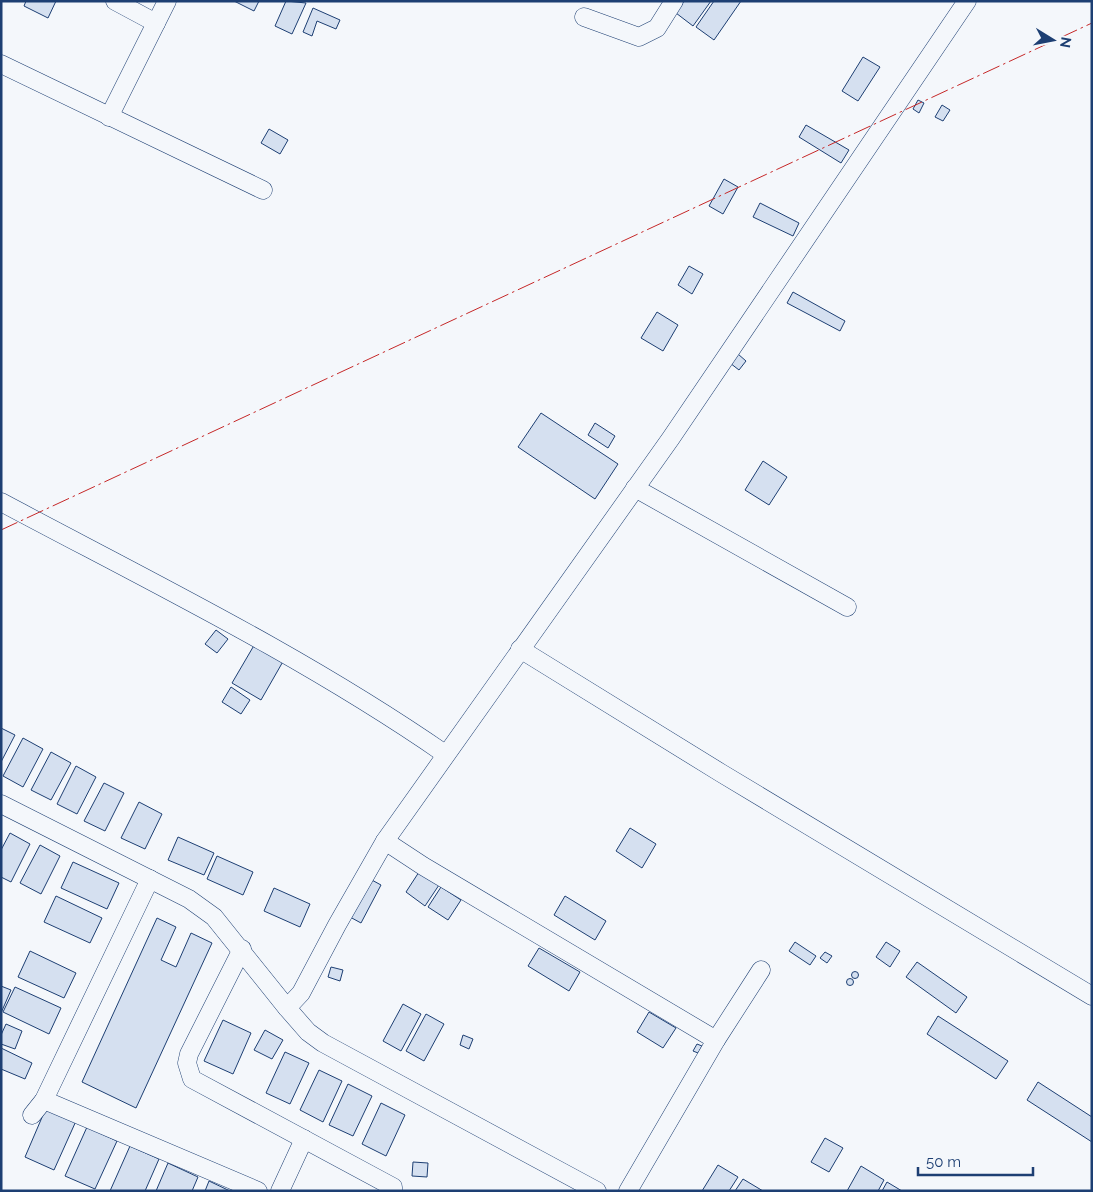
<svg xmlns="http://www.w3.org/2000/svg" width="1093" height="1192" font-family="Raleway,sans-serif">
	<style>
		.building { fill: #d5e0f0; stroke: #1d3f73 }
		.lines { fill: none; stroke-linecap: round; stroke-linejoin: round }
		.minor-casing { stroke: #1d3f73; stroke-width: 19 }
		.minor { stroke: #f4f7fb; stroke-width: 18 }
		.power { stroke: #c62828; stroke-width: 1; stroke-dasharray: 18 4 2.5 4; stroke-linecap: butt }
	</style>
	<rect width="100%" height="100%" fill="#f4f7fb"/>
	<g class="building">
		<path d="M 26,1 L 56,1 L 48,18 L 24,6 Z"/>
		<path d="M 234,1 L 259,1 L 254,11 Z"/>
		<path d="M 286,1 L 306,3 L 292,34 L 275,26 Z"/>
		<path d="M 684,1 L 711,1 L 693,26 L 676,13 Z"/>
		<path d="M 714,1 L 741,1 L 714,40 L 696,27 Z"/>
		<path d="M 313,8 L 340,20 L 336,29 L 317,21 L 312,36 L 303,32 Z"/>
		<path d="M 863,57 L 880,67 L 858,101 L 842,91 Z"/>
		<path d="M 918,100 L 924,103 L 919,113 L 913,109 Z"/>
		<path d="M 942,105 L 950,110 L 943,121 L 935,117 Z"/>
		<path d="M 806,125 L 849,150 L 841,163 L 799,137 Z"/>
		<path d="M 269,129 L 288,140 L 280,154 L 261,143 Z"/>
		<path d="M 724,179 L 738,187 L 723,214 L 709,206 Z"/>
		<path d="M 760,203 L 799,223 L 793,236 L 753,217 Z"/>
		<path d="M 689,266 L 703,274 L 692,294 L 678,285 Z"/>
		<path d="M 793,292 L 845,321 L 840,331 L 787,303 Z"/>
		<path d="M 657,312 L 678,325 L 663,351 L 641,338 Z"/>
		<path d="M 738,354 L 746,361 L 739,370 L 730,363 Z"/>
		<path d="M 541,413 L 618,464 L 595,499 L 518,447 Z"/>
		<path d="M 595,423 L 615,436 L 608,448 L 588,435 Z"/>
		<path d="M 763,461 L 787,477 L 769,505 L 745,490 Z"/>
		<path d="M 216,630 L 228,639 L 217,653 L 205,644 Z"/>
		<path d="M 256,642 L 285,658 L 261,700 L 232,683 Z"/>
		<path d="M 231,687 L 250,700 L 241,714 L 222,702 Z"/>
		<path d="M 1,728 L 15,735 L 1,762 Z"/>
		<path d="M 23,738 L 43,749 L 23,787 L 3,776 Z"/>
		<path d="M 51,752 L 71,763 L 51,800 L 31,790 Z"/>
		<path d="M 76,766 L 96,777 L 77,814 L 57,804 Z"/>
		<path d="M 104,783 L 124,793 L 105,831 L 84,821 Z"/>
		<path d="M 139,802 L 162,814 L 145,849 L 121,838 Z"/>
		<path d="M 630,828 L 656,844 L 642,868 L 616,851 Z"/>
		<path d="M 10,833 L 30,844 L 11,882 L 1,877 L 1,850 Z"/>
		<path d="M 178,837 L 214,853 L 204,875 L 168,860 Z"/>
		<path d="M 40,845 L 60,856 L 41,894 L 20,883 Z"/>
		<path d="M 217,856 L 253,872 L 243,895 L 207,879 Z"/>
		<path d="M 73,862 L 119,883 L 107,909 L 61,888 Z"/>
		<path d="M 419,872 L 439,885 L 425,906 L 406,892 Z"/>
		<path d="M 370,879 L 381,885 L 361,923 L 350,917 Z"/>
		<path d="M 441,887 L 461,900 L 448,920 L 428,907 Z"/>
		<path d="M 274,888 L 310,904 L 300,927 L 264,911 Z"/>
		<path d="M 56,896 L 102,918 L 90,943 L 44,922 Z"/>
		<path d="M 565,896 L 606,921 L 595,940 L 554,915 Z"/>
		<path d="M 157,918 L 176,927 L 161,960 L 176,967 L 191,933 L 212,943 L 136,1108 L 82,1082 Z"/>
		<path d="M 795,942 L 816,956 L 810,965 L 789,951 Z"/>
		<path d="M 886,942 L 900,951 L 890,967 L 876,957 Z"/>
		<path d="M 539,948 L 580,972 L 569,991 L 528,966 Z"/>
		<path d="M 30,951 L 76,973 L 64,998 L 18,977 Z"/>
		<path d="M 825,952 L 832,956 L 827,963 L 820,958 Z"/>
		<path d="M 917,962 L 967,997 L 956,1013 L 906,977 Z"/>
		<path d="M 331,967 L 343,970 L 340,981 L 328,977 Z"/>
		<circle cx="855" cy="975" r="3.5"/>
		<circle cx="850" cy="982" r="3.5"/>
		<path d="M 1,986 L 11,990 L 1,1013 Z"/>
		<path d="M 15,987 L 61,1008 L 49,1034 L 3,1012 Z"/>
		<path d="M 403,1004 L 421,1014 L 401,1051 L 383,1041 Z"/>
		<path d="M 649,1012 L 676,1028 L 663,1048 L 637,1032 Z"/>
		<path d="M 426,1014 L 444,1024 L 424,1061 L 406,1051 Z"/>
		<path d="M 938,1016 L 1008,1061 L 996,1079 L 927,1034 Z"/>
		<path d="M 223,1020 L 251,1033 L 233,1074 L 204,1061 Z"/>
		<path d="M 6,1024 L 22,1031 L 15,1049 L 1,1044 L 1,1035 Z"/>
		<path d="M 265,1030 L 283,1040 L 272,1059 L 254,1050 Z"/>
		<path d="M 463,1035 L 473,1039 L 469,1049 L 460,1045 Z"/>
		<path d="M 697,1044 L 702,1046 L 698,1053 L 693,1051 Z"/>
		<path d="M 1,1048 L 32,1063 L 25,1079 L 1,1069 Z"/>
		<path d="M 285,1052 L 309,1063 L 290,1104 L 266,1093 Z"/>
		<path d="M 319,1070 L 342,1081 L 323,1122 L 300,1110 Z"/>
		<path d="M 1038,1082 L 1092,1117 L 1092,1142 L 1027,1100 Z"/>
		<path d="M 348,1084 L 372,1096 L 353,1136 L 329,1125 Z"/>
		<path d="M 381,1103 L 405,1115 L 386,1156 L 362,1144 Z"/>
		<path d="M 46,1108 L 76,1121 L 54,1170 L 25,1157 Z"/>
		<path d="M 87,1127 L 117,1141 L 95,1189 L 65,1176 Z"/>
		<path d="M 825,1138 L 843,1148 L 829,1172 L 811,1162 Z"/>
		<path d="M 130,1146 L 159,1159 L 145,1191 L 110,1191 Z"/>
		<path d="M 413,1162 L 428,1163 L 427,1177 L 412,1176 Z"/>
		<path d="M 168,1163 L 198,1177 L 192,1191 L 156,1191 Z"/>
		<path d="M 718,1165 L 738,1177 L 729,1191 L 702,1191 Z"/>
		<path d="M 861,1166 L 884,1180 L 878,1191 L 847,1191 Z"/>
		<path d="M 743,1179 L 763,1191 L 735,1191 Z"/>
		<path d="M 209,1181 L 230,1191 L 205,1191 Z"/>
		<path d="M 887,1182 L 902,1191 L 882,1191 Z"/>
	</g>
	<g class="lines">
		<g class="minor-casing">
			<g id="minor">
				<path d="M 115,1 L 156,23"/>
				<path d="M 584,17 L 639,37 L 657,28 L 674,1"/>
				<path d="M 1,64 L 263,190"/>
				<path d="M 109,117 L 167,1"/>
				<path d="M 635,488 L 847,607"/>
				<path d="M 1,502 C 151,582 305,657 445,754"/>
				<path d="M 520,649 L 721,773 L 1092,996"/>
				<path d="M 1,804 L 189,899 L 214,917 L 287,1008"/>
				<path d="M 385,841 L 423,866 L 716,1040"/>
				<path d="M 242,949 L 189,1054 L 187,1063 L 192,1079 L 393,1187 L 393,1191"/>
				<path d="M 44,1100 L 258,1191"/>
				<path d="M 32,1115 L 44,1100 L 150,879"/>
				<path d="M 280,1191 L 304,1139"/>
				<path d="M 597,1191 L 323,1043 L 308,1032 L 287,1008 L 301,993 L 337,925 L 385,841 L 671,438 L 967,1"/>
				<path d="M 628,1191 L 716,1040 L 761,970"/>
			</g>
		</g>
		<use href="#minor" class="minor"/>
		<path class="power" d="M 1,530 L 1092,23"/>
	</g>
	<rect width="1093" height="1192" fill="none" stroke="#1d3f73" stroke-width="5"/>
	<g transform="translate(1053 40) rotate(100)" stroke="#f4f7fb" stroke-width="4" paint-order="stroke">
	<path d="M0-4L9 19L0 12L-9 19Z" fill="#1d3f73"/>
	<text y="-8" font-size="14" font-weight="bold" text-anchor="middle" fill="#1d3f73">N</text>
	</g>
	<path d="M918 1167v8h115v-8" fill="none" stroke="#1d3f73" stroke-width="2.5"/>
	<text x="926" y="1167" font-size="15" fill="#1d3f73" stroke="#f4f7fb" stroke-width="4" paint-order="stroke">50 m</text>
</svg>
